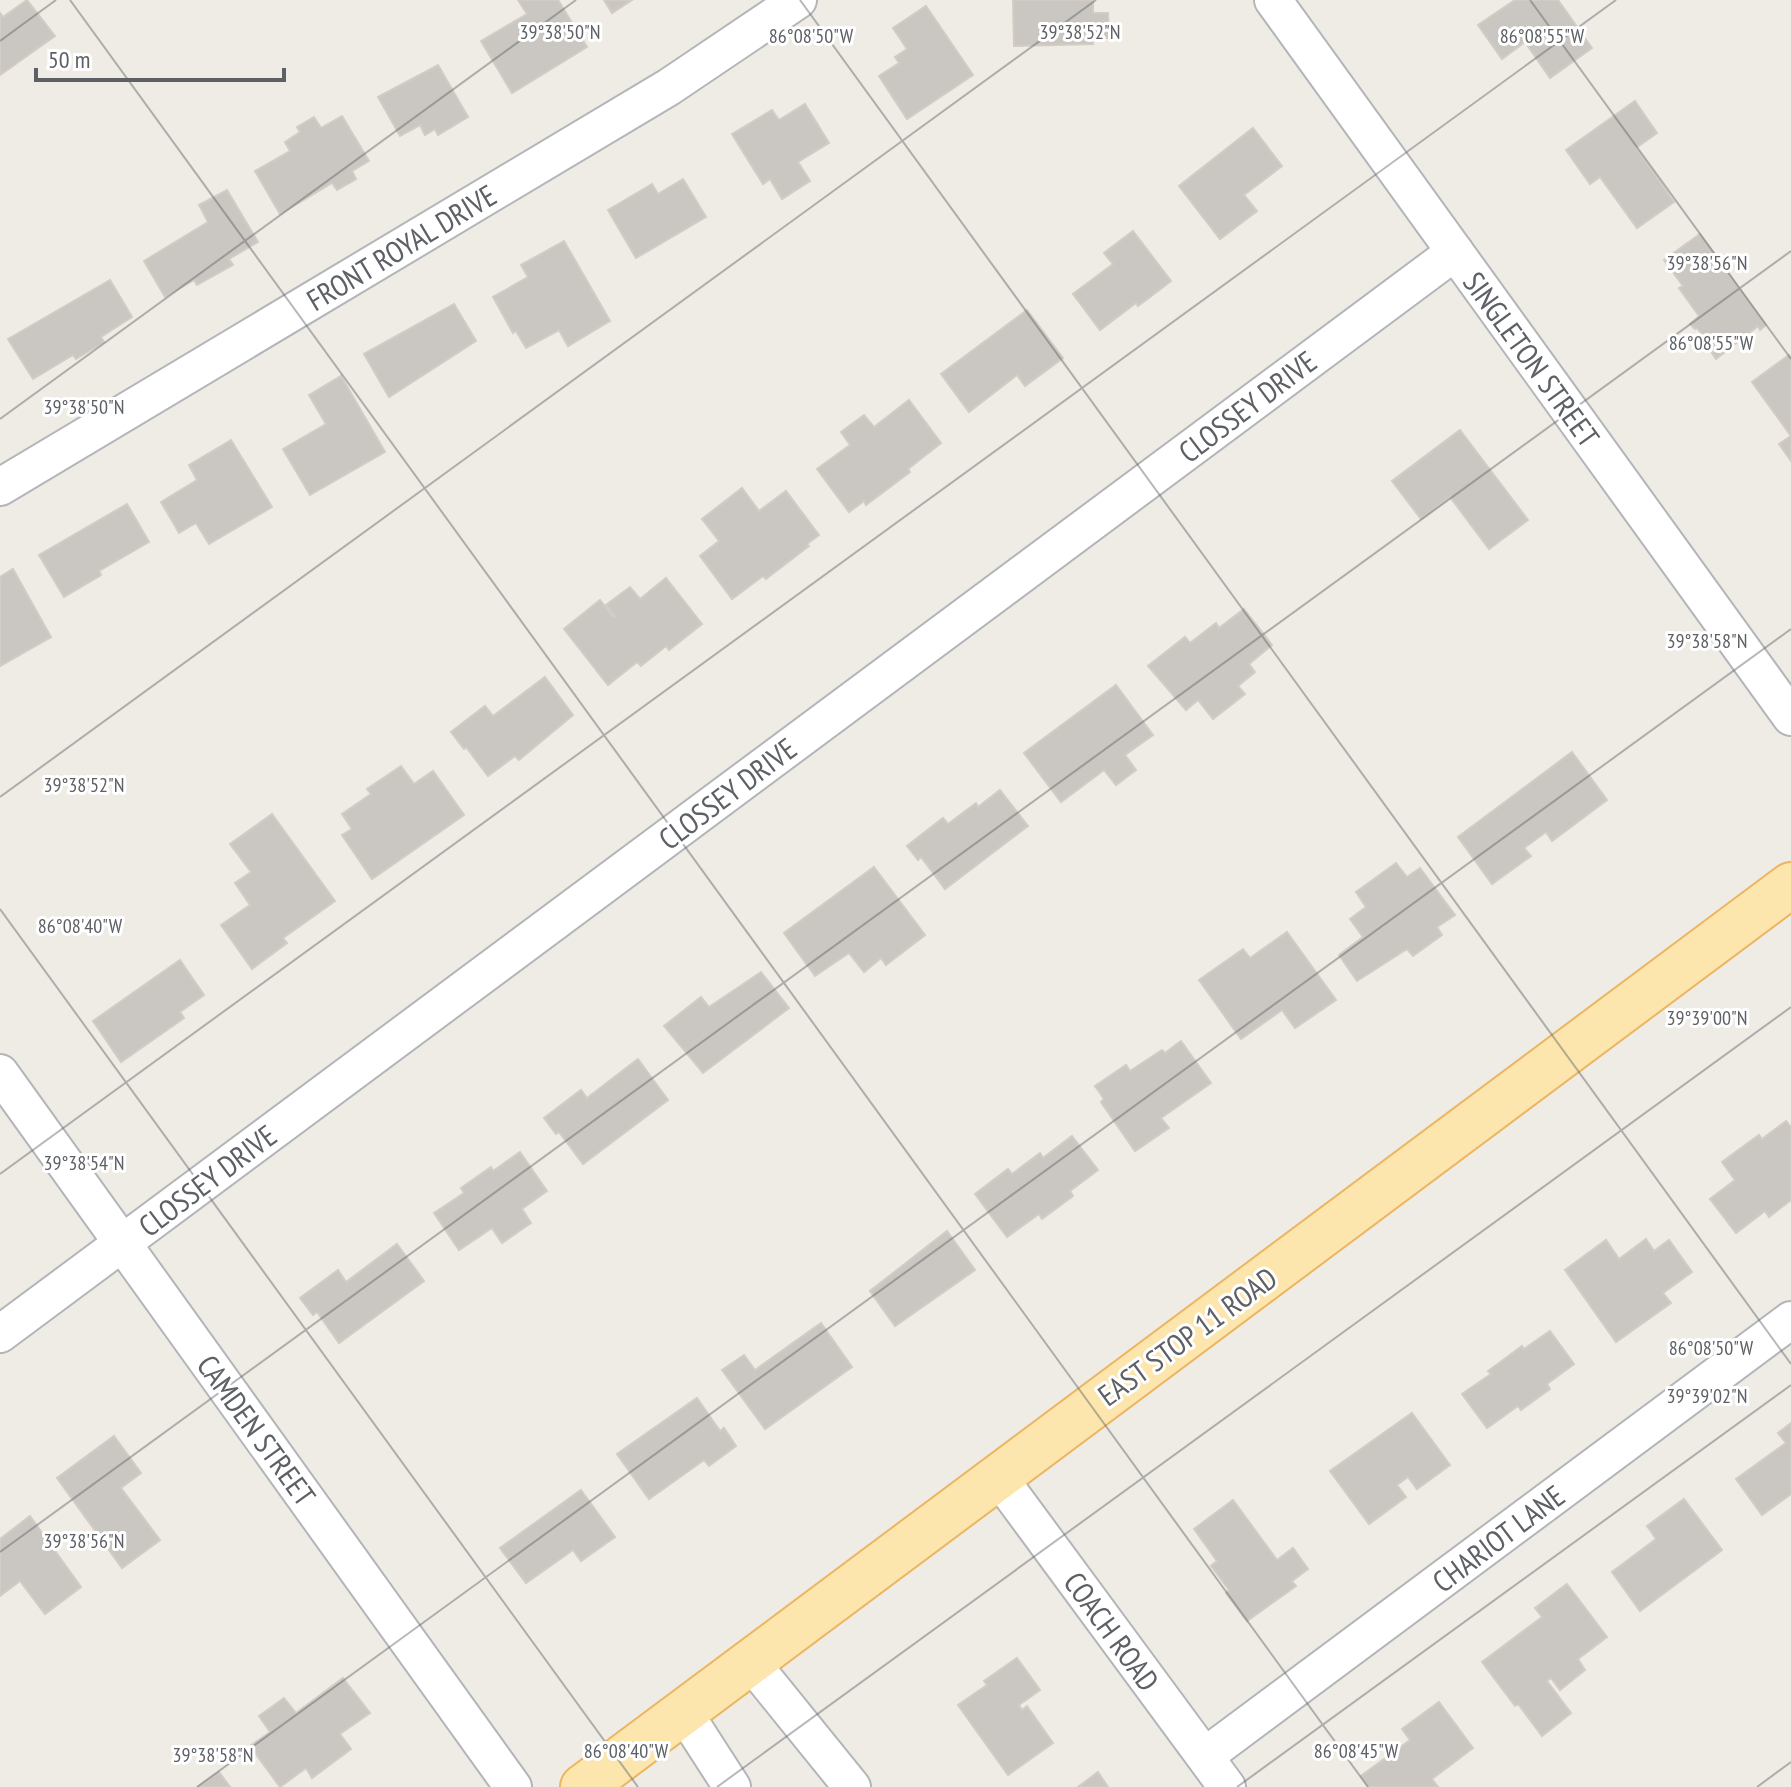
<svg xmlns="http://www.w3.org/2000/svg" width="1791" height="1787" font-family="'PT Sans Narrow',sans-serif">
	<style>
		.building { fill: #cac6c1; stroke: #d3ccc4; stroke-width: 2 }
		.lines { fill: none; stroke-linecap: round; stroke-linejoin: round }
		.minor-casing { stroke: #b2b6b9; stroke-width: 40 }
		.major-casing { stroke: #ecb561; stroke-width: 48 }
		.minor { stroke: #fff; stroke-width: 36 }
		.major { stroke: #fce6ad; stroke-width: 44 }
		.ticks { fill: none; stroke: #5d6165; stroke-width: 2; stroke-opacity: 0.45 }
		.labels { text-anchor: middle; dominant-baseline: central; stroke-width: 6; stroke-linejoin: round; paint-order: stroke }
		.street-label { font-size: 30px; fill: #5d6165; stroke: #fff }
		.ticks-label { font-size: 20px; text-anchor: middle; fill: #5d6165; stroke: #fff; stroke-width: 6; stroke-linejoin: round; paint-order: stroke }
	</style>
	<rect width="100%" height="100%" fill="#efebe5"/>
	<g class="building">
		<path d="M 27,0 L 55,36 L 0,75 L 0,13 L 3,17 Z"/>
		<path d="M 518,0 L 558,0 L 587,47 L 512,93 L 481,41 L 527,14 Z"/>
		<path d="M 604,0 L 632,0 L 612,13 Z"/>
		<path d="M 1013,0 L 1093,0 L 1093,13 L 1108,13 L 1109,38 L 1092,38 L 1093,44 L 1014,46 Z"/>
		<path d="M 1515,0 L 1558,0 L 1592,48 L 1550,78 L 1525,42 L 1502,59 L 1478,25 Z"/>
		<path d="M 926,6 L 973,75 L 907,119 L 879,76 L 899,63 L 895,57 L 907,49 L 893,28 Z"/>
		<path d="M 438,65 L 468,117 L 438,135 L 435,129 L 425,135 L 420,125 L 400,136 L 378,97 Z"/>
		<path d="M 1635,101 L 1657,133 L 1636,148 L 1674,202 L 1637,228 L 1600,177 L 1590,184 L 1566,150 Z"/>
		<path d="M 805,104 L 829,143 L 798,162 L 810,181 L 782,199 L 770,179 L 763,184 L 732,134 L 772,110 L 779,120 Z"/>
		<path d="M 342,116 L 369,161 L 352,171 L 356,179 L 337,190 L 332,183 L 280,214 L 255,171 L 290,151 L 285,142 L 300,132 L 297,127 L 314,117 L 321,128 Z"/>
		<path d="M 1253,128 L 1282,166 L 1244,195 L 1257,211 L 1220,239 L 1179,186 Z"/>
		<path d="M 683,179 L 706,217 L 636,258 L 608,210 L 652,184 L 658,194 Z"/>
		<path d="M 227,190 L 258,242 L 229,259 L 233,265 L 197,285 L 194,280 L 165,297 L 144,261 L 208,222 L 199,205 Z"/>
		<path d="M 1133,231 L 1171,281 L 1138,306 L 1136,303 L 1100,330 L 1073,294 L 1113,264 L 1104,253 Z"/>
		<path d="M 1700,234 L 1766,325 L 1760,330 L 1758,326 L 1716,359 L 1712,353 L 1714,351 L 1697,328 L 1695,329 L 1690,324 L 1699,316 L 1679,288 L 1683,286 L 1664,260 Z"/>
		<path d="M 564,241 L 610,321 L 568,346 L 559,330 L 526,348 L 516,331 L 513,333 L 493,297 L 528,277 L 521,265 Z"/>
		<path d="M 110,280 L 132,317 L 101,337 L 104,342 L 76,359 L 73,355 L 33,379 L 8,339 Z"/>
		<path d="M 454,304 L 476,341 L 389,397 L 364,354 Z"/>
		<path d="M 1027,310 L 1063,358 L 1025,386 L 1017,375 L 969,412 L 941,374 Z"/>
		<path d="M 1789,355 L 1791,358 L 1791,461 L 1779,444 L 1791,436 L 1752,382 Z"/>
		<path d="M 341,376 L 385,452 L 310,495 L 283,449 L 326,424 L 309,395 Z"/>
		<path d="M 909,400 L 941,443 L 908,469 L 910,472 L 866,505 L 864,501 L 849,512 L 817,469 L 850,445 L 841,432 L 864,415 L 874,427 Z"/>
		<path d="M 1460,430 L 1528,520 L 1489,549 L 1450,497 L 1421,519 L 1392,481 Z"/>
		<path d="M 231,440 L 272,507 L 209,544 L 196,523 L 179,533 L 161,502 L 197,480 L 189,465 Z"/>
		<path d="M 742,488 L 759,511 L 786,491 L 819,535 L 807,544 L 809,546 L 766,579 L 763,576 L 732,599 L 700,556 L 719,541 L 702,519 Z"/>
		<path d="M 127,504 L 149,542 L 99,571 L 101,575 L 64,597 L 39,555 Z"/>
		<path d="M 13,569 L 51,637 L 0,666 L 0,577 Z"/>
		<path d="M 666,578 L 702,624 L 669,650 L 666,646 L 641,666 L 637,662 L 608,685 L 564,629 L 600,600 L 613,617 L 615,616 L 606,605 L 630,587 L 640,599 Z"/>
		<path d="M 1244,609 L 1272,645 L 1249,664 L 1255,672 L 1238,686 L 1245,694 L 1213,719 L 1198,700 L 1186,710 L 1148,666 L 1185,637 L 1190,643 L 1216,623 L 1219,628 Z"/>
		<path d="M 545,677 L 573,715 L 519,760 L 515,756 L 488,776 L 466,747 L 464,749 L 451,732 L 485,706 L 493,716 Z"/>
		<path d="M 1116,685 L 1153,735 L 1125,755 L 1136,770 L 1116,785 L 1104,770 L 1061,802 L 1024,753 Z"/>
		<path d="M 1572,752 L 1607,800 L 1552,841 L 1546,832 L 1524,848 L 1531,856 L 1492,884 L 1458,837 Z"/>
		<path d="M 401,766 L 414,784 L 433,771 L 464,815 L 372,879 L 342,835 L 352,829 L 342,814 L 371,794 L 367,789 Z"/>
		<path d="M 1000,790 L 1028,826 L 945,889 L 921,857 L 918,860 L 907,846 L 943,818 L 948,824 L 976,803 L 978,807 Z"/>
		<path d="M 272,814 L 335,901 L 283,938 L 287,943 L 252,969 L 221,925 L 250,905 L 235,883 L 251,872 L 230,844 Z"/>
		<path d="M 1396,863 L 1407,877 L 1420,868 L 1455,915 L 1437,927 L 1442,935 L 1413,956 L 1407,949 L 1357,981 L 1339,955 L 1363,937 L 1350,919 L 1366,907 L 1356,892 Z"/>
		<path d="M 874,867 L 925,935 L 886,965 L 881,958 L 864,972 L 849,953 L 815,976 L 784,933 Z"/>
		<path d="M 1287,932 L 1336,1000 L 1295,1028 L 1282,1010 L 1241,1039 L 1199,980 L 1243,949 L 1250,958 Z"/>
		<path d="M 180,960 L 204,995 L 180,1012 L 184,1018 L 121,1062 L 93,1021 Z"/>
		<path d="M 761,972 L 789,1008 L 703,1073 L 664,1026 L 701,997 L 709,1007 Z"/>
		<path d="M 1181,1041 L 1211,1083 L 1161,1118 L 1169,1128 L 1135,1151 L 1101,1102 L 1104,1099 L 1095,1086 L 1126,1065 L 1130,1071 L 1162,1050 L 1165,1053 Z"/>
		<path d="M 638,1059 L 668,1100 L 583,1164 L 559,1132 L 556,1134 L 544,1118 L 581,1090 L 587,1098 Z"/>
		<path d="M 1786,1121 L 1791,1127 L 1791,1200 L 1769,1217 L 1765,1211 L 1736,1233 L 1710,1199 L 1735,1180 L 1722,1162 L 1759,1135 L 1762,1139 Z"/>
		<path d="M 1072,1136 L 1098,1170 L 1070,1191 L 1073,1196 L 1042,1219 L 1039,1214 L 1007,1237 L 975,1194 L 1008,1169 L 1012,1174 L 1040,1153 L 1043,1158 Z"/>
		<path d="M 520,1152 L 547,1191 L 522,1209 L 531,1223 L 502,1243 L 492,1228 L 459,1250 L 434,1213 L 464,1193 L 461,1188 L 491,1167 L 493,1171 Z"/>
		<path d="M 947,1231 L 975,1270 L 895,1326 L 870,1291 Z"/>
		<path d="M 1646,1239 L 1654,1251 L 1669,1240 L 1692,1272 L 1663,1293 L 1671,1303 L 1616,1342 L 1565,1270 L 1606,1240 L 1619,1259 Z"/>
		<path d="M 397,1244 L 424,1281 L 339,1343 L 317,1312 L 313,1315 L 300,1298 L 338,1270 L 346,1282 Z"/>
		<path d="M 821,1323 L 852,1367 L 765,1429 L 722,1370 L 744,1355 L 755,1370 Z"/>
		<path d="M 1550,1331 L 1574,1364 L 1547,1384 L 1550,1389 L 1521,1410 L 1518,1406 L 1487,1428 L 1462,1394 L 1491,1374 L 1488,1371 L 1522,1346 L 1524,1349 Z"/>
		<path d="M 697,1398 L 720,1431 L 724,1428 L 736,1446 L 709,1466 L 704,1460 L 649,1499 L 617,1454 Z"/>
		<path d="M 1412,1413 L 1450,1465 L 1417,1489 L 1408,1477 L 1397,1485 L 1406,1497 L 1369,1524 L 1330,1471 Z"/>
		<path d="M 1791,1423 L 1791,1494 L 1762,1515 L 1736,1479 L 1786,1443 L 1778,1433 Z"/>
		<path d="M 114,1436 L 141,1473 L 121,1488 L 160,1540 L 122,1568 L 57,1478 Z"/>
		<path d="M 581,1490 L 615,1537 L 581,1561 L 573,1550 L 526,1583 L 500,1548 Z"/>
		<path d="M 1684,1499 L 1722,1550 L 1640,1611 L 1612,1572 L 1656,1539 L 1647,1526 Z"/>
		<path d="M 1233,1500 L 1277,1560 L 1293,1548 L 1308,1569 L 1292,1581 L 1296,1586 L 1247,1621 L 1226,1593 L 1229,1590 L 1211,1566 L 1217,1561 L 1194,1529 Z"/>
		<path d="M 30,1516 L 81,1587 L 45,1614 L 20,1581 L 0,1596 L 0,1539 Z"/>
		<path d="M 1567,1584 L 1607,1637 L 1578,1659 L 1585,1670 L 1560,1690 L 1551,1678 L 1547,1681 L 1571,1713 L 1542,1736 L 1518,1704 L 1515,1706 L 1482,1662 L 1542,1617 L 1535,1608 Z"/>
		<path d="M 1017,1658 L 1040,1690 L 1019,1705 L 1022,1710 L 1027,1706 L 1053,1743 L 1008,1775 L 958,1705 L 987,1685 L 984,1681 Z"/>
		<path d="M 343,1678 L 370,1713 L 340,1734 L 351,1749 L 312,1778 L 306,1768 L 280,1787 L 250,1746 L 270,1732 L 259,1716 L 284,1698 L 296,1713 Z"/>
		<path d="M 1439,1702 L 1473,1748 L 1432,1779 L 1438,1787 L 1369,1787 L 1361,1776 L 1410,1740 L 1402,1729 Z"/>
		<path d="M 219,1772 L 230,1787 L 198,1787 Z"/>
		<path d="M 1098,1772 L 1108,1787 L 1078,1787 Z"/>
	</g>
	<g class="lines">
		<g class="minor-casing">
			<g id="minor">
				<path d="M 1273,0 L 1791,717"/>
				<path d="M 0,487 L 669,87 L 798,0"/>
				<path d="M 0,1073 L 513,1787"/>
				<path d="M 0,1334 L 1455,252"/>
				<path d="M 997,1475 L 1227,1787"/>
				<path d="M 750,1661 L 852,1787"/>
				<path d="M 683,1711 L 732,1787"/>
				<path d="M 1205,1756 L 1791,1320"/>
			</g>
		</g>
		<g class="major-casing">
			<path id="major" d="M 583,1787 L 1791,885"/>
		</g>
		<use href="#minor" class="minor"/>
		<use href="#major" class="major"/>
	</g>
	<path class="ticks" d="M 70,0 L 1368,1787M 800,0 L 1791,1364M 1530,0 L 1791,359M 0,41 L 56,0M 0,419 L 576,0M 0,797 L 1096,0M 0,909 L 638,1787M 0,1174 L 1616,0M 0,1552 L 1791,251M 197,1787 L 1791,629M 717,1787 L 1791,1007M 1237,1787 L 1791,1385M 1757,1787 L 1791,1762"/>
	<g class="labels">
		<g class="street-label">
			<text transform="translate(401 247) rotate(-31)">FRONT ROYAL DRIVE</text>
			<text transform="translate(1532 359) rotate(54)">SINGLETON STREET</text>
			<text transform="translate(1247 406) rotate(-37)">CLOSSEY DRIVE</text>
			<text transform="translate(727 793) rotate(-37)">CLOSSEY DRIVE</text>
			<text transform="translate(207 1180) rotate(-37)">CLOSSEY DRIVE</text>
			<text transform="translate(1187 1336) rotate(-36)">EAST STOP 11 ROAD</text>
			<text transform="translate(257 1430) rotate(54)">CAMDEN STREET</text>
			<text transform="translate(1498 1538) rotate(-37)">CHARIOT LANE</text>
			<text transform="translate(1112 1631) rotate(54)">COACH ROAD</text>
		</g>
	</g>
	<g class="ticks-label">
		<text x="560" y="39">39°38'50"N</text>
		<text x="1080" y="39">39°38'52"N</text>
		<text x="811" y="43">86°08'50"W</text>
		<text x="1542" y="43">86°08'55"W</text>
		<text x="1707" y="270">39°38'56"N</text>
		<text x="1711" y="350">86°08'55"W</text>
		<text x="84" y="414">39°38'50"N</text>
		<text x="1707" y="648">39°38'58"N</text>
		<text x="84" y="792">39°38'52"N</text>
		<text x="80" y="933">86°08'40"W</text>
		<text x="1707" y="1025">39°39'00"N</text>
		<text x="84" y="1170">39°38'54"N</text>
		<text x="1711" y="1355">86°08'50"W</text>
		<text x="1707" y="1403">39°39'02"N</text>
		<text x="84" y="1548">39°38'56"N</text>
		<text x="626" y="1758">86°08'40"W</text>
		<text x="1356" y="1758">86°08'45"W</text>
		<text x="213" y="1762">39°38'58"N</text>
	</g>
	<path d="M36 68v12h248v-12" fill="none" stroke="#5d6165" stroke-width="4"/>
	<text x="48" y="68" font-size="24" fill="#5d6165" stroke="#ffffff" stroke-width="6" paint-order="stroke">50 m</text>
</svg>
